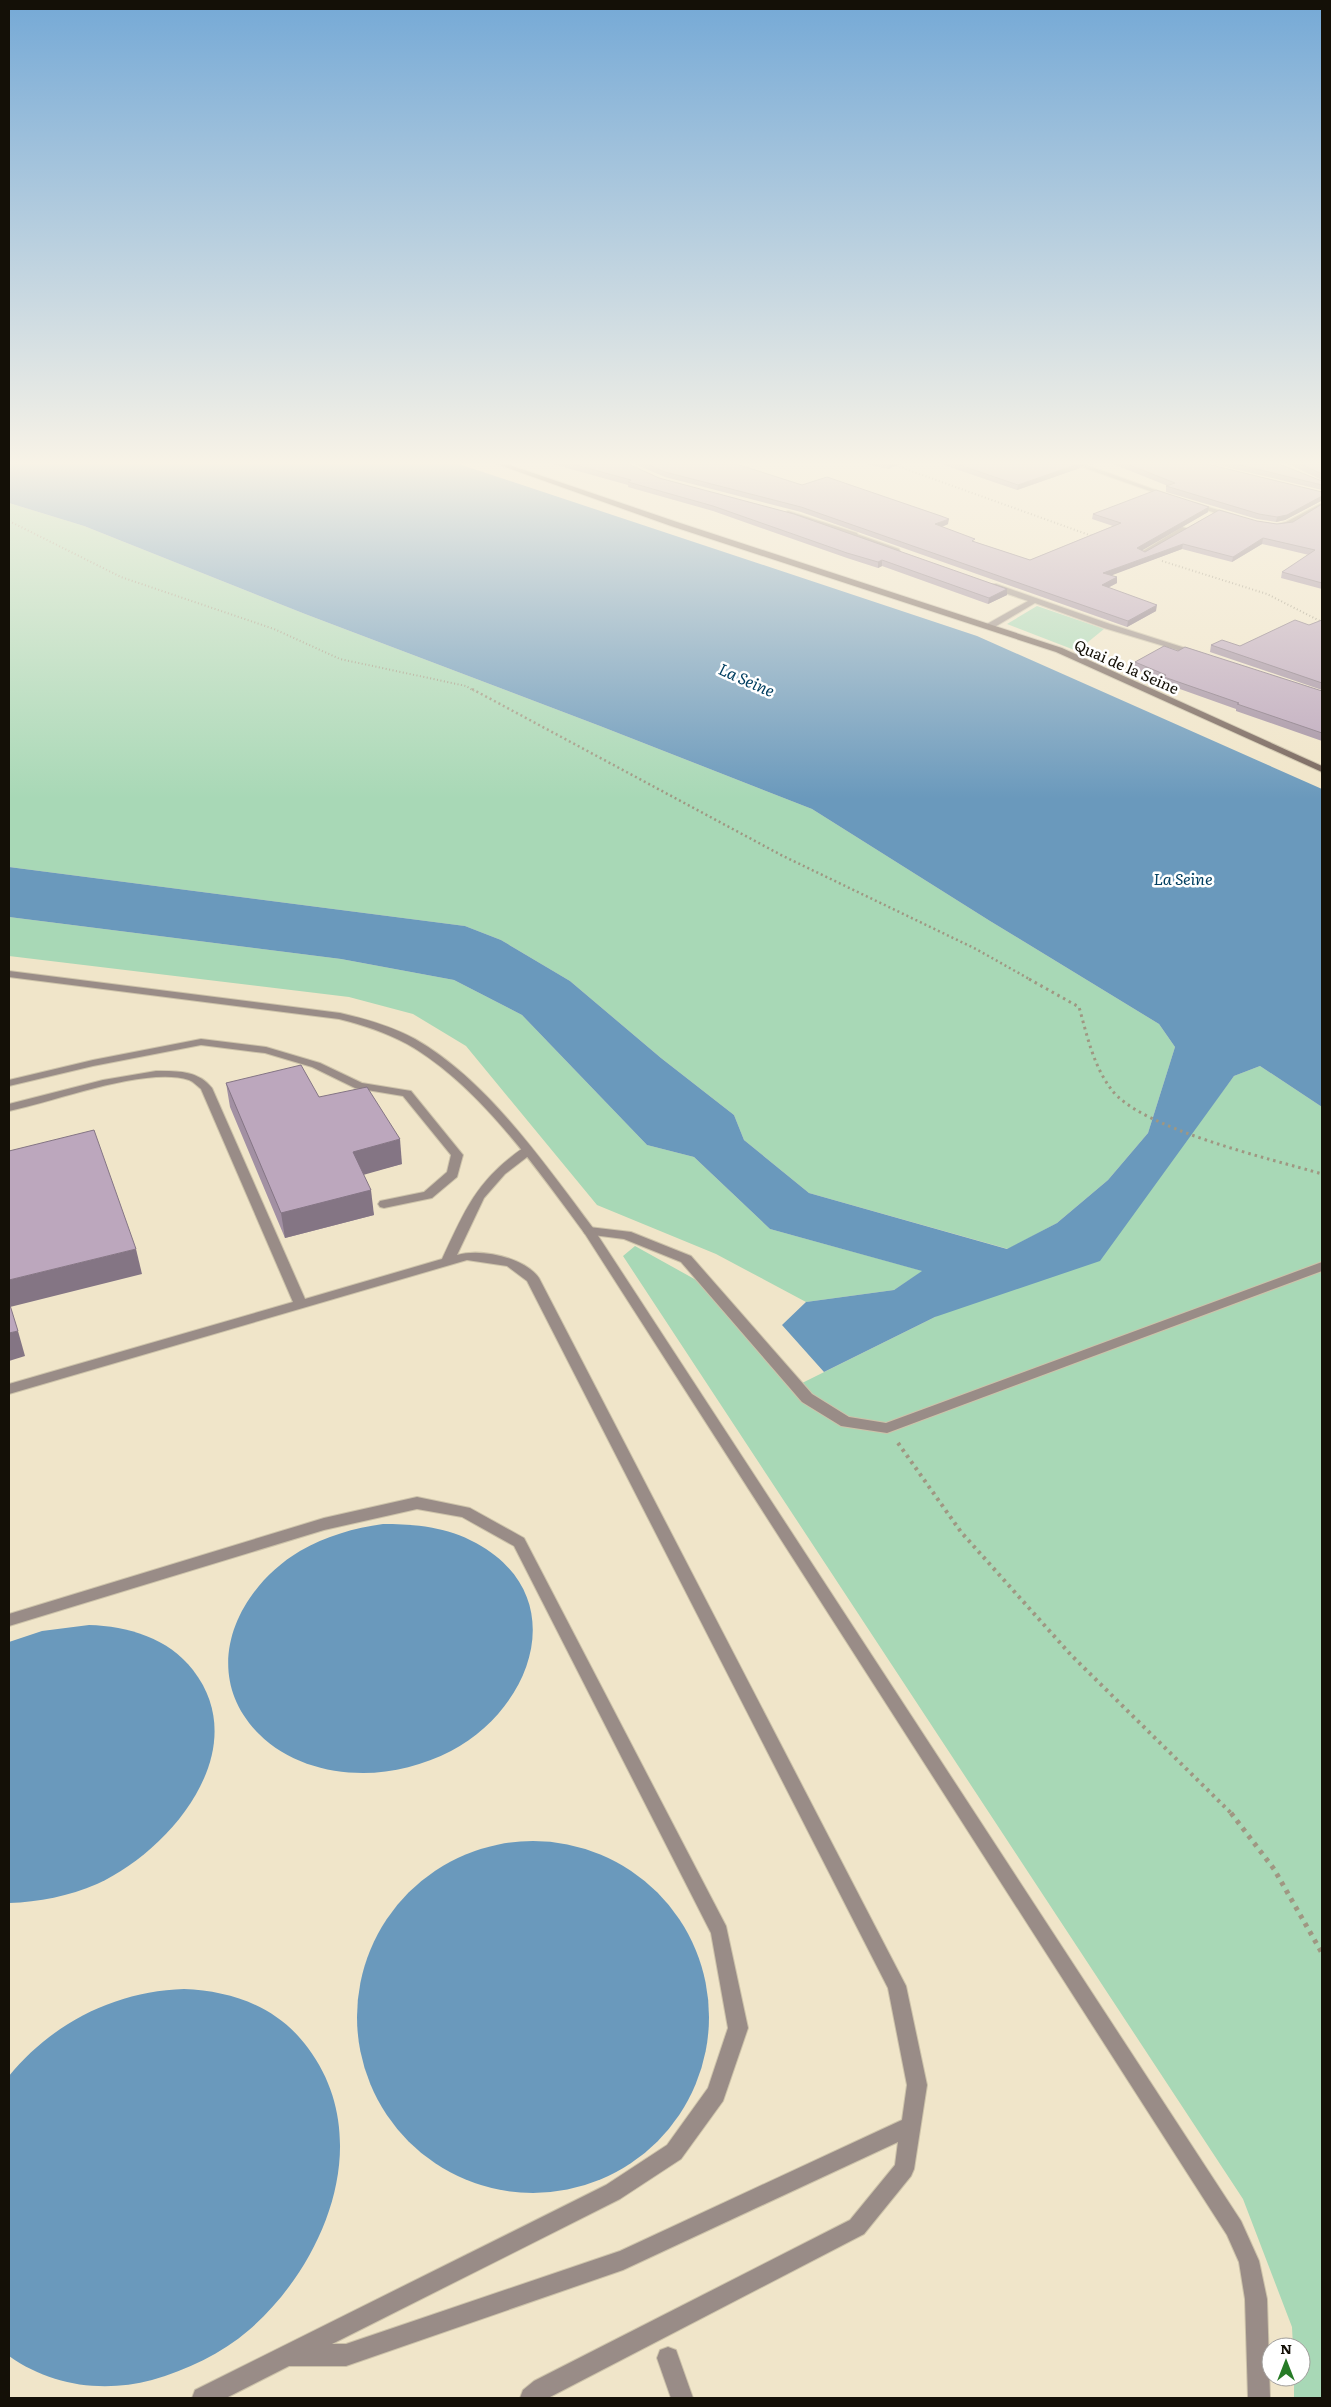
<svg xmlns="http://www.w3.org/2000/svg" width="1331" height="2407" font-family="Literata,serif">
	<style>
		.green { fill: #a8d8b6 }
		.water { fill: #6a99bc }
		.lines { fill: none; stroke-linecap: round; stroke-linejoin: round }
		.lane-casing { stroke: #cdc3aa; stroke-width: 2 }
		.street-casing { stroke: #cdc3aa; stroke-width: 2 }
		.secondary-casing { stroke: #cdc3aa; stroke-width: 2 }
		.path-far4 { stroke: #9f9782; stroke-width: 2; stroke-dasharray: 1 2.5; stroke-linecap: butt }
		.path-far3 { stroke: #9f9782; stroke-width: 2.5; stroke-dasharray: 2 3; stroke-linecap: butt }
		.path-far2 { stroke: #9f9782; stroke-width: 3; stroke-dasharray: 2.5 4; stroke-linecap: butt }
		.path-far1 { stroke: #9f9782; stroke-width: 4; stroke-dasharray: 3 4.5; stroke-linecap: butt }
		.path { stroke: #9f9782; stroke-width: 5; stroke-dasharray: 4 5.5; stroke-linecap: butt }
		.lane { fill: #998c87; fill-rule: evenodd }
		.street { fill: #998c87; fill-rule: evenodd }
		.secondary { fill: #74625a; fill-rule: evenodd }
		.wall { fill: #a290a3 }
		.shaded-wall { fill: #847584 }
		.building { fill: #bca7bd; stroke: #847584 }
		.labels { text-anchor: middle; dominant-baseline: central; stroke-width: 5; stroke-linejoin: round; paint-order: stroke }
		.far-street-label { font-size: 15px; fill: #141007; stroke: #fff }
		.far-water-label { font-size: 16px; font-style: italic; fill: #003e60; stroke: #fff }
	</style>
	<rect width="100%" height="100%" fill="#f0e5c9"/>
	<g class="green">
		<path d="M 9,503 L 84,526 L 305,614 L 600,726 L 812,809 L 990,921 L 1159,1024 L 1175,1047 L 1148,1133 L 1108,1180 L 1057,1223 L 1008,1249 L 809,1193 L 744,1140 L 734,1115 L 661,1058 L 570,981 L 501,940 L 465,926 L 9,867 Z"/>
		<path d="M 1037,606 L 1104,629 L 1077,651 L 1007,624 Z"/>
		<path d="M 9,917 L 341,959 L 454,980 L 522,1015 L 647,1145 L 694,1157 L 770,1229 L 923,1271 L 894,1290 L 806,1302 L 716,1254 L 597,1205 L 466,1046 L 413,1014 L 349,997 L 9,956 Z"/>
		<path d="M 1260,1066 L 1322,1107 L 1322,2398 L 1294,2398 L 1294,2377 L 1301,2377 L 1301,2347 L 1293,2347 L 1292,2327 L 1243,2199 L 623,1256 L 635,1246 L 707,1286 L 790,1389 L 935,1317 L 1168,1164 L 1234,1076 Z"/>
	</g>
	<g class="water">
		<path d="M 9,462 L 453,462 L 977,636 L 1322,789 L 1322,1107 L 1260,1066 L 1234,1076 L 1100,1261 L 935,1317 L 824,1372 L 782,1325 L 806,1302 L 894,1290 L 922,1271 L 770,1229 L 694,1157 L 647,1145 L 522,1015 L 454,980 L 341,959 L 9,917 L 9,867 L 465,926 L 501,940 L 570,981 L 661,1058 L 734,1115 L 744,1140 L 809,1193 L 1007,1249 L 1057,1223 L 1108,1180 L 1148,1133 L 1175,1047 L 1159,1024 L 990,921 L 812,809 L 600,726 L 305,614 L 84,526 L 9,503 Z"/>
		<path d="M 383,1524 C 416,1524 447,1527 476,1543 C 573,1596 533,1708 451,1751 C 424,1765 393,1773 363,1773 C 325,1773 286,1761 259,1734 C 198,1673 236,1589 300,1551 C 326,1536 354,1528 383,1524 Z"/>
		<path d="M 89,1625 C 128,1626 168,1638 193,1670 C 255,1750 171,1850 97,1884 C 69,1896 39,1902 9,1903 L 9,1642 L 42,1631 Z"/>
		<circle cx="533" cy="2017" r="176"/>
		<path d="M 184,1989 C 233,1991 278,2007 308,2048 C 376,2139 326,2263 249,2330 C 221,2354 187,2370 152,2380 C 103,2393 51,2386 9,2356 L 9,2076 C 52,2023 116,1991 184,1989 Z"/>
	</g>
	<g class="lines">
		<g class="lane-casing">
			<g id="lane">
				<path d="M 788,511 L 857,533 L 858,535 L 851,537 L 786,514 L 784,513 Z"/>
				<path d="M 1182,527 L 1189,529 L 1145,556 L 1138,554 Z"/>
				<path d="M 201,1039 L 266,1047 L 320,1063 L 362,1083 L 411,1091 L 463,1155 L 457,1177 L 432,1198 L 384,1208 L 380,1207 L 378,1204 L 380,1201 L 424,1192 L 447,1172 L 451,1155 L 403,1096 L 355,1088 L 312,1067 L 265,1053 L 201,1045 L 93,1066 L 9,1086 L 9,1080 L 93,1060 Z"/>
				<path d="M 156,1071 C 176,1071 198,1070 212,1088 L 305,1299 L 442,1259 C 462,1217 473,1187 511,1157 C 518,1152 523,1146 531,1148 L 533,1151 L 531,1154 L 505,1174 L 484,1198 L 457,1255 C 480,1248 524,1257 539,1278 L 906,1986 L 927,2085 L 914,2169 L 911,2176 L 864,2234 L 548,2398 L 520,2398 L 523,2390 L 534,2381 L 850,2220 L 895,2165 L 898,2142 L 623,2270 L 346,2366 L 289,2366 L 226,2398 L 192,2398 L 195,2390 L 606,2185 L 667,2145 L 708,2088 L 728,2028 L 711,1933 L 514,1546 L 462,1517 L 417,1509 L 324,1530 L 9,1626 L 9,1614 L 324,1518 L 417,1497 L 470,1508 L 524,1538 L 726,1926 L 748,2028 L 723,2101 L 681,2159 L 620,2199 L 332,2344 L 346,2344 L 620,2251 L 902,2120 L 907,2085 L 888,1988 L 527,1281 L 507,1266 L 467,1260 L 9,1394 L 9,1384 L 293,1302 L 201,1089 C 197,1086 194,1082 189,1080 C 146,1066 54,1102 9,1111 L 9,1104 L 103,1080 Z"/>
				<path d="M 589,1227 L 631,1232 L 691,1256 L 812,1394 L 849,1417 L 886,1423 L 1322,1262 L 1322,1271 L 887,1433 L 841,1426 L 802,1402 L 681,1262 L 624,1239 L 585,1234 L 583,1231 L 585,1228 Z"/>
				<path d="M 668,2347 L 676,2350 L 693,2398 L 671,2398 L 657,2358 L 660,2350 Z"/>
			</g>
		</g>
		<g class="street-casing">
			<g id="street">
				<path d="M 1068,462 L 1078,462 L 1172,496 L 1167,497 Z"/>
				<path d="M 1191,503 L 1195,503 L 1238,516 L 1231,518 L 1191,505 Z"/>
				<path d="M 1322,503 L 1322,508 L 1291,526 L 1275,528 L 1271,526 L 1286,522 Z"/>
				<path d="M 854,533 L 899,549 L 900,551 L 893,553 L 851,537 L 850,535 Z"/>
				<path d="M 990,584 L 996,584 L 1110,624 L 1201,653 L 1194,655 L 1104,628 L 1035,603 L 993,628 L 987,628 L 987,624 L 1028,601 L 990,588 Z"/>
				<path d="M 9,971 L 340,1013 C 366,1019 391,1026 415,1039 C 486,1079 545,1164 593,1228 L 1241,2221 L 1259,2261 L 1267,2299 L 1270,2398 L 1248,2398 L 1245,2299 L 1239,2262 L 1227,2235 L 585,1234 C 537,1169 478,1084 407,1044 C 385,1032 363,1025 339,1019 L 9,977 Z"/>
			</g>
		</g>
		<g class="secondary-casing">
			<path id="secondary" d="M 491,462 L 501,462 L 677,522 L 1062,648 L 1322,766 L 1322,772 L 1056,652 L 671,526 Z"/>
		</g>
		<g class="path-far4">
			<path d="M 886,462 L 1092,536"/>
			<path d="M 9,521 L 121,577 L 274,629 L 340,659 L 466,686 L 474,691"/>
			<path d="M 1162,561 L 1267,594 L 1322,622"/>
		</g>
		<path class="path-far3" d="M 472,689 L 783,856 L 976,949 L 1031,980"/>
		<path class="path-far2" d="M 1029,979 L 1079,1007 C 1087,1035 1093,1065 1111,1089 C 1140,1129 1272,1159 1322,1174"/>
		<path class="path-far1" d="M 898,1443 L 961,1532 L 1071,1655 L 1232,1814"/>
		<path class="path" d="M 1231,1813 L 1274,1869 L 1322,1953"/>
		<use href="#lane" class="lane"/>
		<use href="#street" class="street"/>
		<use href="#secondary" class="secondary"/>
	</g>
	<g class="wall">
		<path d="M 549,462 L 624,462 L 659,478 L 1007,589 L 1007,595 L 988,604 L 882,566 L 878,568 L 847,558 L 713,511 L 628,487 L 628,485 L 549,463 Z"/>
		<path d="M 630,462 L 730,462 L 802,485 L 948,524 L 942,527 L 975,542 L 1030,560 L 1113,526 L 1092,519 L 1093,514 L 1208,512 L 1142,550 L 1145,552 L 1257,521 L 1277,524 L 1293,522 L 1322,504 L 1322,589 L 1281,578 L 1282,572 L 1309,555 L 1262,544 L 1232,562 L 1182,549 L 1111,575 L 1117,583 L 1108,588 L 1156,611 L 1127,627 L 801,512 L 665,477 Z"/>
		<path d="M 857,462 L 906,462 L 888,469 Z"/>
		<path d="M 935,462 L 1078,462 L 1081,463 L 1080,468 L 1017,490 Z"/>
		<path d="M 1084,462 L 1098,462 L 1091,465 Z"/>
		<path d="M 1108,462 L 1199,462 L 1322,492 L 1322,502 L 1321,501 L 1285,520 L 1276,522 L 1257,519 L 1166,492 L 1166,486 L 1168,486 Z"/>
		<path d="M 1205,462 L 1274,462 L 1322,485 L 1322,490 Z"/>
		<path d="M 1286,462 L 1322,462 L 1322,480 L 1286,463 Z"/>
		<path d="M 1322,620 L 1322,690 L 1210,652 L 1211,645 L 1240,646 L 1309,625 Z"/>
		<path d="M 1178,651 L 1322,691 L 1322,741 L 1236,711 L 1236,709 L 1163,683 L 1163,681 L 1134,669 L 1135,662 Z"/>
		<path d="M 226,1083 L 319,1097 L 402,1164 L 363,1174 L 374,1215 L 285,1238 L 230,1107 Z"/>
	</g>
	<g class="shaded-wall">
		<path d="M 892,462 L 906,462 L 888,469 L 889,463 Z"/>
		<path d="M 1091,462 L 1098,462 L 1091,465 Z"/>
		<path d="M 1081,463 L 1080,468 L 1017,490 L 1018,485 Z"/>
		<path d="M 1322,496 L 1321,501 L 1285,520 L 1276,522 L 1277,517 Z"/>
		<path d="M 1209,507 L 1208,512 L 1136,554 L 1137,548 Z"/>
		<path d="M 949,519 L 948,524 L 934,530 L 935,524 Z"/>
		<path d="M 1263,538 L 1262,544 L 1232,562 L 1233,557 Z"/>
		<path d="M 1183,544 L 1182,549 L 1102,579 L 1103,573 Z"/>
		<path d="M 882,560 L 882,566 L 878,568 L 878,562 Z"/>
		<path d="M 1117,577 L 1117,583 L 1101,591 L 1102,585 Z"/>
		<path d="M 1007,589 L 1007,595 L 988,604 L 989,598 Z"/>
		<path d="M 1157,605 L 1156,611 L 1127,627 L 1128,621 Z"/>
		<path d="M 400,1139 L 402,1164 L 356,1177 L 353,1152 Z"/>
		<path d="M 371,1190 L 374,1215 L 285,1238 L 281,1213 Z"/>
		<path d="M 136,1249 L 142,1274 L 10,1307 L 9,1302 L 9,1280 Z"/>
		<path d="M 18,1331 L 25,1356 L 9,1361 L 9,1333 Z"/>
	</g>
	<g class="building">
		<path d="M 565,462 L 624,462 L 659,478 L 794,514 L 1007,589 L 989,598 L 882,560 L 878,562 L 847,553 L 713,506 L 628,482 L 631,480 Z"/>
		<path d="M 642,462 L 730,462 L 802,485 L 827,477 L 941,516 L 949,519 L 935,524 L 975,539 L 972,541 L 1030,560 L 1121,523 L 1093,514 L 1156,490 L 1209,507 L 1137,548 L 1145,552 L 1219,510 L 1257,521 L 1277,524 L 1293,522 L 1322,504 L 1322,583 L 1282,572 L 1315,550 L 1263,538 L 1233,557 L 1183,544 L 1103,573 L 1117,577 L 1102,585 L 1157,605 L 1128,621 L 801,507 L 665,472 Z"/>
		<path d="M 951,462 L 1078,462 L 1081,463 L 1018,485 Z"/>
		<path d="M 1122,462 L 1199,462 L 1322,492 L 1322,496 L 1287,515 L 1277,517 L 1259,514 L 1166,486 L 1175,483 Z"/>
		<path d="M 1228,462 L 1274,462 L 1322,481 L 1322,485 Z"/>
		<path d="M 1296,462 L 1322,462 L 1322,474 Z"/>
		<path d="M 1295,620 L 1309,625 L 1322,620 L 1322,683 L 1211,645 L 1222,640 L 1240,646 Z"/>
		<path d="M 1164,646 L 1178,651 L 1185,647 L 1322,691 L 1322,733 L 1237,704 L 1239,703 L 1164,677 L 1166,675 L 1135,662 Z"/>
		<path d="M 301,1065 L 319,1097 L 367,1087 L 400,1139 L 353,1152 L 371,1190 L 281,1213 L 226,1083 Z"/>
		<path d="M 94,1130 L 136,1249 L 9,1280 L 9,1151 Z"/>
		<path d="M 9,1302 L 18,1331 L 9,1333 Z"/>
	</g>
	<linearGradient id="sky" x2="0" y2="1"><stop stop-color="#75a9d6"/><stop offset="0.58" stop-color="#f8f3e7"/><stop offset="1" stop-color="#f8f3e7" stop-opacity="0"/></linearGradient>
	<rect width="1331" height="799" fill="url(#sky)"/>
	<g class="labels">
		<g class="far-street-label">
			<text transform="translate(1127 666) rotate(24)">Quai de la Seine</text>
		</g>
		<g class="far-water-label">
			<text transform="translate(747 679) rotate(24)">La Seine</text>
			<text x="1183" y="878">La Seine</text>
		</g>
	</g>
	<rect width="1331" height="2407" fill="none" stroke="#141007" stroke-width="20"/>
	<g transform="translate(1286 2362)"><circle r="24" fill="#ffffff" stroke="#a19f9c"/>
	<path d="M0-4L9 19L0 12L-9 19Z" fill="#277b27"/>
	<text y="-8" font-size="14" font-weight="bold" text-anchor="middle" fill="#141007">N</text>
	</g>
</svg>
